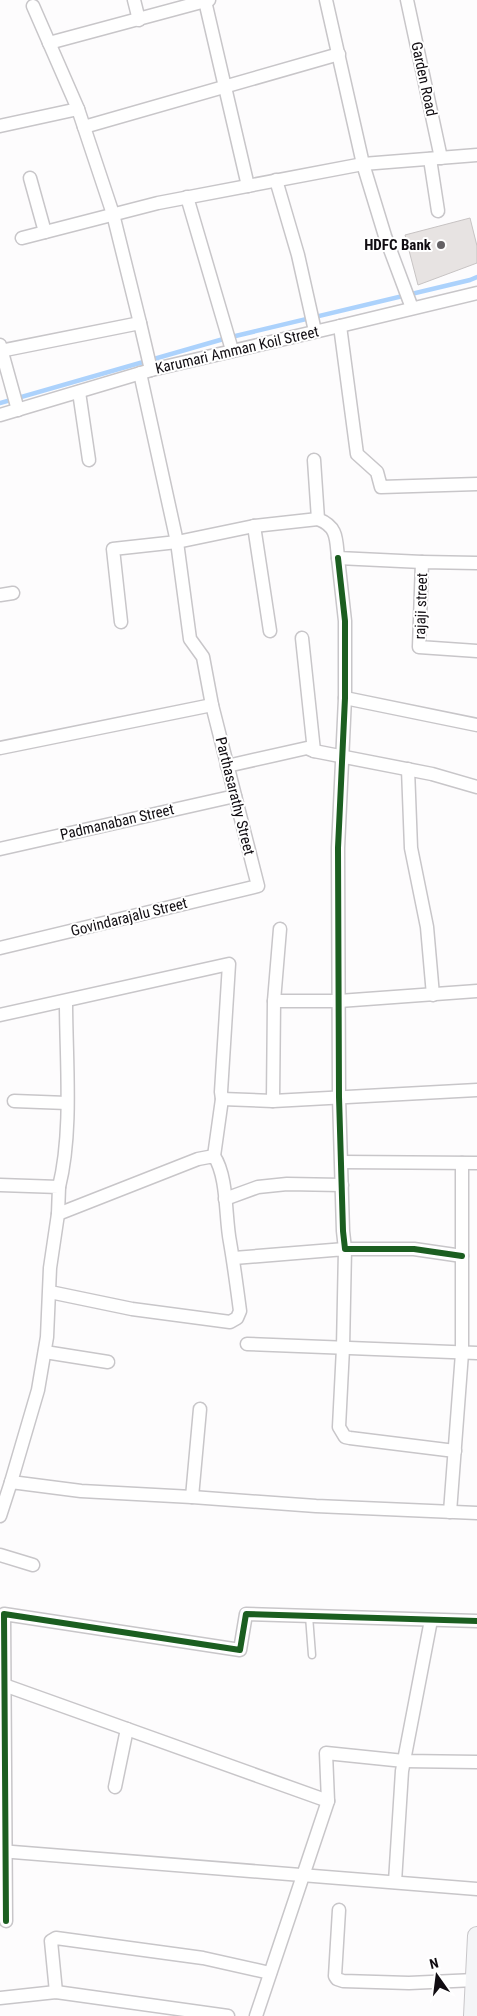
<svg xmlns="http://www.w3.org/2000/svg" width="477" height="2016" font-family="'Roboto Condensed',sans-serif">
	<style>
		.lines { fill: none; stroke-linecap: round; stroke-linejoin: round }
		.stream { stroke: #acd2fc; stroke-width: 4.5 }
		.building { fill: #e7e3e2; stroke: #c7c3c3 }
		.service-casing { stroke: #c8c6c9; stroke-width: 9 }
		.minor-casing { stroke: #c8c6c9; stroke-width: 15 }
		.secondary-casing { stroke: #c8c6c9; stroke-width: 20 }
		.service { stroke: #fff; stroke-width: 6 }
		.minor { stroke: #fff; stroke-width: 12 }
		.secondary { stroke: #f4f5f7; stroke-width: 18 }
		.cycleway-casing { stroke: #fff; stroke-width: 9 }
		.cycleway { stroke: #1b5e20; stroke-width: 6 }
		.poi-dot { fill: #646164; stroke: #fff; stroke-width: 2 }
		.labels { text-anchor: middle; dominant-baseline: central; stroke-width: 4; stroke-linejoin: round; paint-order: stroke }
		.street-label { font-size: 15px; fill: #110d12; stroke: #fff }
		.poi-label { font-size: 15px; font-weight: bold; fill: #110d12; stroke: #fff; text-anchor: end }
	</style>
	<rect width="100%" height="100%" fill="#fdfcfd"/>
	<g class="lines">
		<path class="stream" d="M 0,403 L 227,338 L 470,280 L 477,277"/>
	</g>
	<path class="building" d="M 470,218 L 477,246 L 477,263 L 418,285 L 405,235 Z"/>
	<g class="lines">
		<g class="service-casing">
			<path id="service" d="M 309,1616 L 312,1655"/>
		</g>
		<g class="minor-casing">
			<g id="minor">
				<path d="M 134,0 L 139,20"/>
				<path d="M 326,0 L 363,164 L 385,236 L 412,308"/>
				<path d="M 407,0 L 441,158"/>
				<path d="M 205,1 L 248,186"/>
				<path d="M 33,6 L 78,109"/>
				<path d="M 49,43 L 209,0"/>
				<path d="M 0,126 L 78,109 L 113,214 L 140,323"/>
				<path d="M 84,127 L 339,54"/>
				<path d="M 430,159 L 438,211"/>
				<path d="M 30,178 L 45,232"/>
				<path d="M 276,180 L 298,255 L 315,331"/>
				<path d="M 187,197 L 232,350"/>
				<path d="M 22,238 L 158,203 L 363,164 L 477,155"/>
				<path d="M 340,326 L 357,454 L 377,472 L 381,487 L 477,484"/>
				<path d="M 0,345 L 18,410"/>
				<path d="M 0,351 L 140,323 L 151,370"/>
				<path d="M 79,392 L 89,460"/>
				<path d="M 0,415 L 151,370 L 340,326 L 477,293"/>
				<path d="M 314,460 L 318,519 C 338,527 336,539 338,558 L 422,562"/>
				<path d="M 254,526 L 270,631"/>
				<path d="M 338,558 L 345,621 L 345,698 L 338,848 L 339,1097 L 343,1231 L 345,1249 L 414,1249 L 462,1256"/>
				<path d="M 477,563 L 422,562 L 419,647 L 477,651"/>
				<path d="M 0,595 L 13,593"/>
				<path d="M 121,622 L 113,549 L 177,542 L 254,526 L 318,519"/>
				<path d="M 302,638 L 314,751"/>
				<path d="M 345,698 L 477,725"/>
				<path d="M 0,748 L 212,705"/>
				<path d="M 227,766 L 307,748 L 314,751 L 432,774 L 477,787"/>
				<path d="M 408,769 L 411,848 L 427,927 L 433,995"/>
				<path d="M 0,849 L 235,796"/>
				<path d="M 0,948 L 258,886 L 212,705 L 203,657 L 190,639 L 177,542 L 140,373"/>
				<path d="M 274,1001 L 339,1001 L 477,991"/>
				<path d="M 0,1015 L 229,964 L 221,1092 L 222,1099 L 214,1156"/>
				<path d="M 222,1099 L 273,1101 L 477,1090"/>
				<path d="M 14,1101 L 67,1103"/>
				<path d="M 273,1101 L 274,1001 L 280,929"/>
				<path d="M 342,1162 L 477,1163"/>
				<path d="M 0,1185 L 59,1187 L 58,1214 L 50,1268 L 47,1337 L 38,1390 L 11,1482"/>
				<path d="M 59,1187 C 73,1131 66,1060 66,1002"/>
				<path d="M 225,1199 L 258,1187 L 287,1184 L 342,1185"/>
				<path d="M 234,1258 L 345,1249 L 343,1348 L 339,1427 L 345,1437 L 350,1438 L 455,1451"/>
				<path d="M 50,1292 L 132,1309 L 230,1322 L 237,1318 L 240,1311 C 237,1288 234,1265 230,1242 C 225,1217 228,1177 214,1156 L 198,1159 L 58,1214"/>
				<path d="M 247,1344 L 477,1353"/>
				<path d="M 45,1352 L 108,1362"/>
				<path d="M 192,1497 L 200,1409"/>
				<path d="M 450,1512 L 462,1353 L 462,1163"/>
				<path d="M 0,1516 L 11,1482 L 81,1491 L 192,1497 L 316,1506 L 477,1513"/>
				<path d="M 0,1555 L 33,1565"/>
				<path d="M 4,1685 L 328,1801"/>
				<path d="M 115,1787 L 127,1729"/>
				<path d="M 0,1851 L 477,1889"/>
				<path d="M 395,1882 L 402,1771 L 431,1620"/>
				<path d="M 339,1910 L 335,1976 L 337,1979 L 343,1981 L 409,1983 L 475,1980"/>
				<path d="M 6,1921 L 4,1614 L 240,1650 L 246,1614 L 477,1621"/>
				<path d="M 56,1992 L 51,1941 L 56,1938 L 203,1958 L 270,1973"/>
				<path d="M 0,1998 L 56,1992 L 228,2016"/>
				<path d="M 256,2016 L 328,1801 L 326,1753 L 404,1761 L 477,1762"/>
			</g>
		</g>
		<g class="secondary-casing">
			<path id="secondary" d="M 473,2016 L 477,1936"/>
		</g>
		<use href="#service" class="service"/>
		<use href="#minor" class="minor"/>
		<use href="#secondary" class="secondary"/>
		<g class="cycleway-casing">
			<g id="cycleway">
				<path d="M 338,558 L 345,621 L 345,698 L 338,848 L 339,1097 L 343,1231 L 345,1249 L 414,1249 L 462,1256"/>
				<path d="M 6,1921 L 4,1614 L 240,1650 L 246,1614 L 477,1621"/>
			</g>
		</g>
		<use href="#cycleway" class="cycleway"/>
	</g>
	<circle class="poi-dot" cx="441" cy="245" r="5"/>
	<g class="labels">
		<g class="street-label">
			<text transform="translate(424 79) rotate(78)">Garden Road</text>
			<text transform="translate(237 350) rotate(-13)">Karumari Amman Koil Street</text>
			<text transform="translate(421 606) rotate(-88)">rajaji street</text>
			<text transform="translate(235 796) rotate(76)">Parthasarathy Street</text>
			<text transform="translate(117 822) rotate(-13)">Padmanaban Street</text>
			<text transform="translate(129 917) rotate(-14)">Govindarajalu Street</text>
		</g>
		<g class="poi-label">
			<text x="431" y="245">HDFC Bank</text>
		</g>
	</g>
	<g transform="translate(437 1976) rotate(346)" stroke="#ffffff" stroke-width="4" paint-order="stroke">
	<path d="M0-4L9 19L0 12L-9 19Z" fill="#110d12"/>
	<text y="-8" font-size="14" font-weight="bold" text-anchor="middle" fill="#110d12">N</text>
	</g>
</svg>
